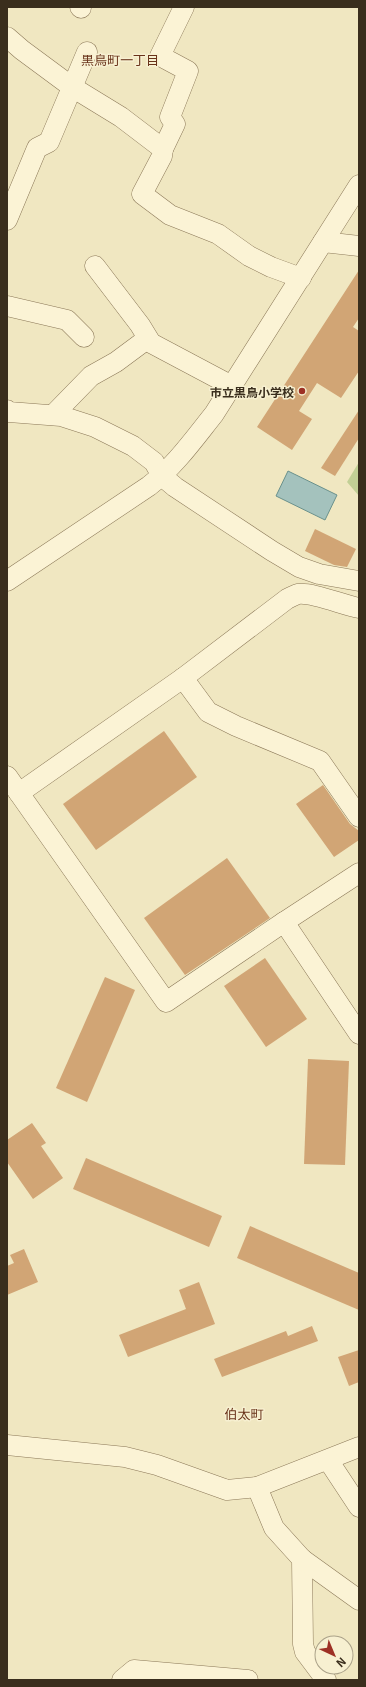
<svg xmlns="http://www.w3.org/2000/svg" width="366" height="1687" font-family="Georgia,'Noto Sans JP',serif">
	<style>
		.green { fill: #c2cf95 }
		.water { fill: #a4c2bd; stroke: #6a918c }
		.building { fill: #d1a575 }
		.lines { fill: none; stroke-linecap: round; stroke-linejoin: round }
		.minor-casing { stroke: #8b7858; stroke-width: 21 }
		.minor { stroke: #fbf3d5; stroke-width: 20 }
		.poi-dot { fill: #9d3024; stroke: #f7f0d1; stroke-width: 1.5 }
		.labels { text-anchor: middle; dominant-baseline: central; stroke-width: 3; stroke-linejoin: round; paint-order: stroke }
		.poi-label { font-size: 12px; font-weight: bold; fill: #3a2e1d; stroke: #f7f0d1; text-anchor: end }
		.neighbourhood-label { font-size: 13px; fill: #69331a; stroke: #f7f0d1 }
	</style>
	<rect width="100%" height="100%" fill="#f0e7c1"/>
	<path class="green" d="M 359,462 L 359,496 L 347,482 Z"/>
	<path class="water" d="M 288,471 L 337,495 L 325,520 L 276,496 Z"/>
	<g class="building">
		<path d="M 359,270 L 359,318 L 353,327 L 359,331 L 359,371 L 341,398 L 317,383 L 299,411 L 312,419 L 292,450 L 257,427 Z"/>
		<path d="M 359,410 L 359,438 L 335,476 L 321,468 Z"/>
		<path d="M 315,529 L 356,549 L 347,567 L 334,565 L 305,551 Z"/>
		<path d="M 164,731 L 197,777 L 96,850 L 63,804 Z"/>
		<path d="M 323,785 L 350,824 L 359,831 L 359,840 L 334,857 L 296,804 Z"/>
		<path d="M 227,858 L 270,918 L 185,975 L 144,918 Z"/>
		<path d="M 265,958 L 307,1019 L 266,1047 L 224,986 Z"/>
		<path d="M 105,977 L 135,990 L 87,1102 L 56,1088 Z"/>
		<path d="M 308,1059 L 349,1061 L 345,1165 L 304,1164 Z"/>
		<path d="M 32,1123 L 46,1143 L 41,1146 L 63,1178 L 33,1199 L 7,1162 L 7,1140 Z"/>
		<path d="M 86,1158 L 222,1216 L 209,1247 L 73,1189 Z"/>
		<path d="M 250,1226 L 359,1273 L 359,1310 L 237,1258 Z"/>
		<path d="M 24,1249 L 38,1282 L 7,1295 L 7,1266 L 14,1263 L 10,1255 Z"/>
		<path d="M 199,1282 L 215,1324 L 128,1357 L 119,1335 L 186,1309 L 179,1290 Z"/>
		<path d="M 312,1326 L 318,1341 L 222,1377 L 214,1359 L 286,1331 L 288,1336 Z"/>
		<path d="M 359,1350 L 359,1382 L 349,1386 L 338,1357 Z"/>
	</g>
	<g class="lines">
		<g class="minor-casing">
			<g id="minor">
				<path d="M 80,7 L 81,8"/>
				<path d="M 7,37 L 22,50 L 72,87 L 121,117 L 163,149 L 162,156 L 142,194 L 170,215 L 218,234 L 249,256 L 271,267 L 301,278"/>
				<path d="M 163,149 L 175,124 L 170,117 L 188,71 L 160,56 L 184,7"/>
				<path d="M 7,220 L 37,148 L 49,142 L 87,52"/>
				<path d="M 323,242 L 359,246"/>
				<path d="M 95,266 L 140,325 L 151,343 L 232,386"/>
				<path d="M 7,306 L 67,320 L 84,337"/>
				<path d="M 7,410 L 9,412 L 61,416 L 95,427 L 133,446 L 154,462 L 162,476 L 175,487 L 272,551 L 299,567 L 319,574 L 359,581"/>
				<path d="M 53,415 L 91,376 L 116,362 L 147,339"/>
				<path d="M 7,581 L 149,486 C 175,466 194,439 214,414 L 359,185"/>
				<path d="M 183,678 L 208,712 L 236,726 L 320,761 L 359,817"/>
				<path d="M 7,776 L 166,1002 L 284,922 L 359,1034"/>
				<path d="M 19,793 L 183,678 L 287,599 C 291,597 295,595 298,594 C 312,592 343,605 359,608"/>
				<path d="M 284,922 L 359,873"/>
				<path d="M 7,1445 L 125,1457 L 157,1465 L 227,1490 L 257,1487 L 359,1447"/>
				<path d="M 328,1460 L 359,1507"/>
				<path d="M 257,1487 L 274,1528 L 302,1559 L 303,1644 L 305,1652 L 326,1680"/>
				<path d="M 302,1559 L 359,1600"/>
				<path d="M 122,1680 L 134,1670 L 248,1680"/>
			</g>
		</g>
		<use href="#minor" class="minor"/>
	</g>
	<circle class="poi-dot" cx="302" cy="391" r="4"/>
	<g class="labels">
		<g class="poi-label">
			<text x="294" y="391">市立黒鳥小学校</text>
		</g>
		<g class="neighbourhood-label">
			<text x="120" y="59">黒鳥町一丁目</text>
			<text x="244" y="1413">伯太町</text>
		</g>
	</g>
	<rect width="366" height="1687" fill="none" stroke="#3a2e1d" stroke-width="16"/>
	<g transform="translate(334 1655) rotate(136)"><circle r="19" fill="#f7f0d1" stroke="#aba289"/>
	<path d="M0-3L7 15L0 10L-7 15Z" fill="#9d3024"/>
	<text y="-6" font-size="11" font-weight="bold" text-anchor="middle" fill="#3a2e1d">N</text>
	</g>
</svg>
